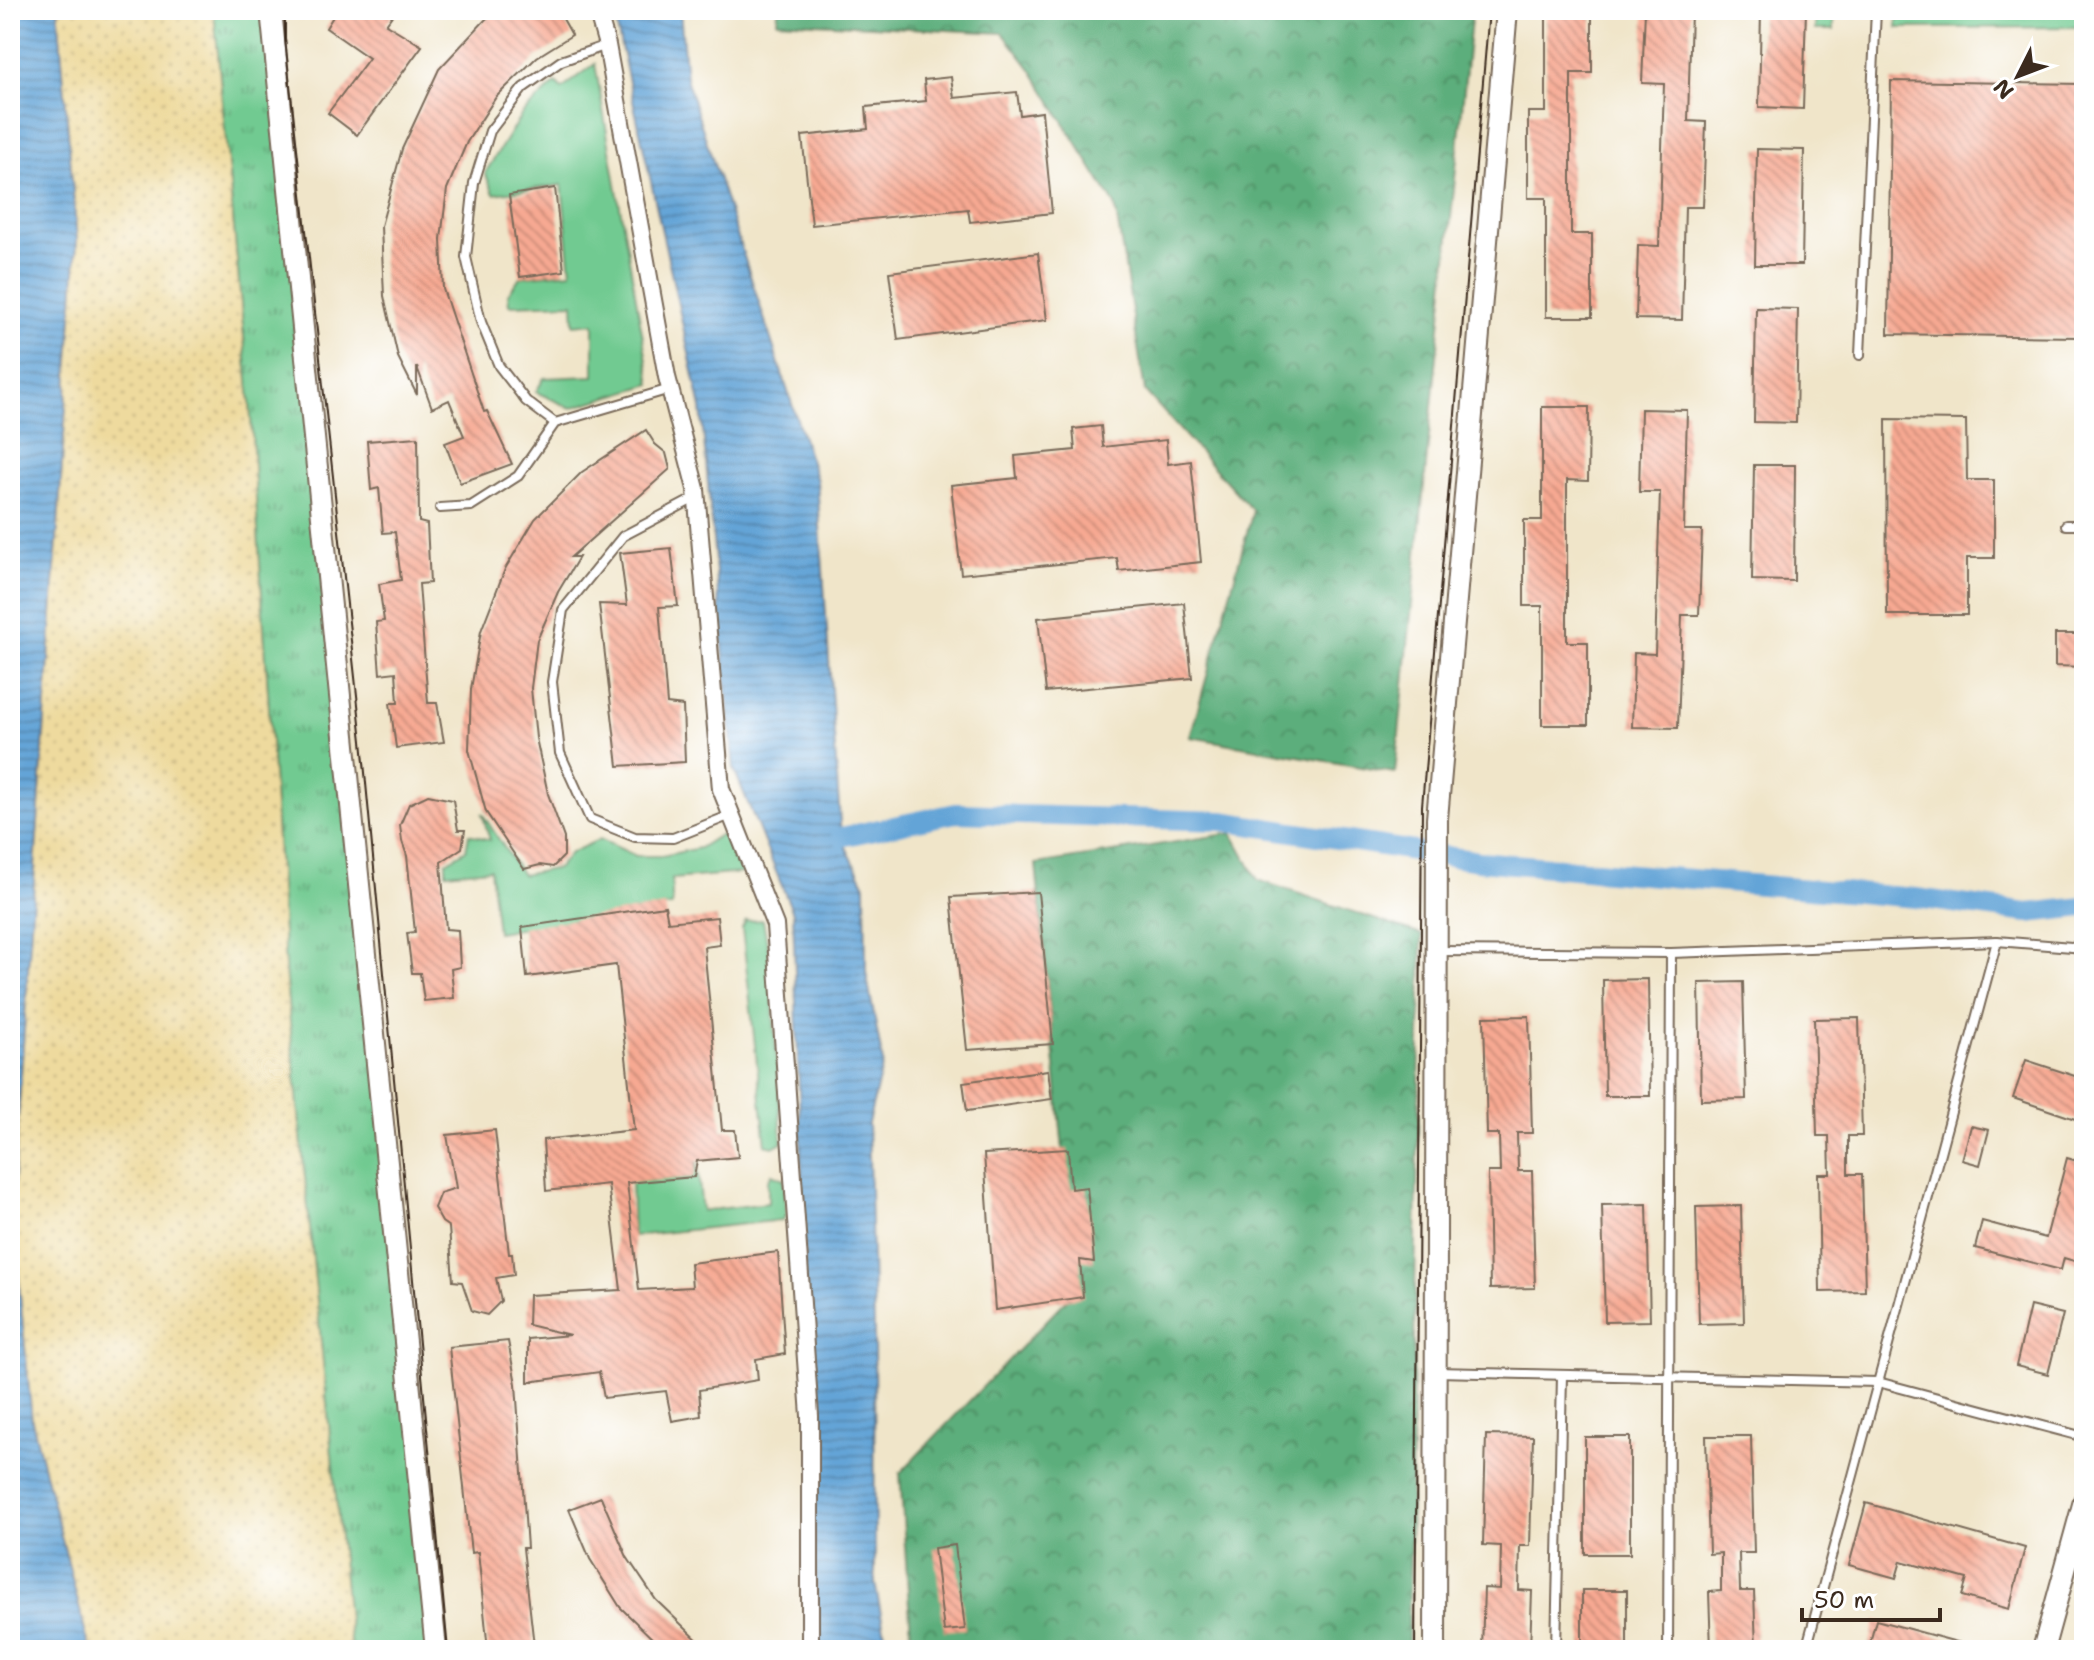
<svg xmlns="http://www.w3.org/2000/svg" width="2094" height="1660" font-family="'Shantell Sans',sans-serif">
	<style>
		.grass { fill: #71ca91; stroke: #567a58; stroke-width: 2 }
		.forest { fill: url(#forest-crowns); stroke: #4c6c4c; stroke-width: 2 }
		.sand { fill: url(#sand-dots); stroke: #94825e; stroke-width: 2 }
		.park { fill: url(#park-tufts); stroke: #567a58; stroke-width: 2 }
		.water { fill: url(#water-rules); stroke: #50677a; stroke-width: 2 }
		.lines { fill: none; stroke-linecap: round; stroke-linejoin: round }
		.stream { stroke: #64a4d7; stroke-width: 5 }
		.canal { stroke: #64a4d7; stroke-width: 20 }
		.building { fill: url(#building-back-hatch) }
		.service-casing { stroke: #7a6b5a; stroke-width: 12 }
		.minor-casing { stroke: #7a6b5a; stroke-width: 20 }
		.tertiary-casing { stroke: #7a6b5a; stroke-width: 24 }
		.service { stroke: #fff; stroke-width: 8 }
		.minor { stroke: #fff; stroke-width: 16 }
		.tertiary { stroke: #fff; stroke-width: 20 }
		.tram { stroke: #3b2a1e; stroke-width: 2 }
	</style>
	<defs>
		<pattern id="forest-crowns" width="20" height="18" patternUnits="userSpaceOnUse" patternTransform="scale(2)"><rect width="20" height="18" fill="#5cae7b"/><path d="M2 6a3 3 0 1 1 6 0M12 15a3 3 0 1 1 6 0" fill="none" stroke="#4d8e64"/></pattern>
		<pattern id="sand-dots" width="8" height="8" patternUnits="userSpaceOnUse" patternTransform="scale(2)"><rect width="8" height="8" fill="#eeda9e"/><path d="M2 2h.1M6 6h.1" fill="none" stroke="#cdbb88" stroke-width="1.8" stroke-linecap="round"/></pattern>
		<pattern id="park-tufts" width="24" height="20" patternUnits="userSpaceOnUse" patternTransform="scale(2)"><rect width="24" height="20" fill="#71ca91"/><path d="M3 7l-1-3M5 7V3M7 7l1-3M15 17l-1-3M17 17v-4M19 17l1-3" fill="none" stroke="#5ea476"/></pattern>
		<pattern id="water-rules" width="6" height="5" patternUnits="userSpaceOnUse" patternTransform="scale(2)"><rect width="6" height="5" fill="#64a4d7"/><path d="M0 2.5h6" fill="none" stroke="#5486ae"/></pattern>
		<pattern id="building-back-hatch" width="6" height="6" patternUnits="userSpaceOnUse" patternTransform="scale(2)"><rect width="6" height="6" fill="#f7a992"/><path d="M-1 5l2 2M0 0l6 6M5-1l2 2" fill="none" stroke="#c98a77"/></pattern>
	</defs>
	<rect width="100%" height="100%" fill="#fff"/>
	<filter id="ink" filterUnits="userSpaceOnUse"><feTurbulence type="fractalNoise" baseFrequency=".0125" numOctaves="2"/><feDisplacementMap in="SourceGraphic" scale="16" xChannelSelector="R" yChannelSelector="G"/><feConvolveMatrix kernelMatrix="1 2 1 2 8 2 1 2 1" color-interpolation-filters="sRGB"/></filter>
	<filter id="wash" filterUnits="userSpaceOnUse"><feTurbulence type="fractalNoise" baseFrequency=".006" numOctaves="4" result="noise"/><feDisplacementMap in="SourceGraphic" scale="32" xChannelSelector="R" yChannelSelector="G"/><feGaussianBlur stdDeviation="1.8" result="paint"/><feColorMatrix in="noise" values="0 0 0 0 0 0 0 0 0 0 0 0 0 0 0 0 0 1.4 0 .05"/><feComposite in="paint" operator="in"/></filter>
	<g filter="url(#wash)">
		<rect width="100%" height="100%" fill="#f0e5c9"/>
		<g class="grass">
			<rect x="1815" y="10" width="19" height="20"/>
			<path d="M 1898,10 L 2084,10 L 2084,27 L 1897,28 Z"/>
			<path d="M 595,64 L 651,384 L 571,408 L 536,392 L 544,378 L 594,376 L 594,323 L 574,325 L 573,303 L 509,305 L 508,294 L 520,277 L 571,272 L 562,185 L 494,194 L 485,173 L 522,114 L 556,83 L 562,89 Z"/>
			<path d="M 482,813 L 522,875 L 558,868 L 570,853 L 600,839 L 636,856 L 662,856 L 699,848 L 718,836 L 727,834 L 743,873 L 672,879 L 672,906 L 497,932 L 490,869 L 446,873 L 446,862 L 466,850 L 469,834 L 490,840 Z"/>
			<path d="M 763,920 L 770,959 L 782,1142 L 773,1147 L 766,1145 L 742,928 L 746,921 Z"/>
			<path d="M 697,1161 L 702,1211 L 768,1203 L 768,1181 L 772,1174 L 784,1179 L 786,1215 L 783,1220 L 633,1236 L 631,1182 L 693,1177 Z"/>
		</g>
		<g class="forest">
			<path d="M 778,10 L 1472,10 L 1395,773 L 1190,737 L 1253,511 L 1145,391 L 1115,205 L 1031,69 L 1003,33 L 777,21 Z"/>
			<path d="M 1232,833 L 1258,880 L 1422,935 L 1408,1650 L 912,1650 L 900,1473 L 1076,1290 L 1036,864 Z"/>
		</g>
		<path class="sand" d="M 58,10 L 214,10 L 250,401 L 286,981 L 351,1650 L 90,1650 L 32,1421 L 12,1209 L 77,241 Z"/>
		<path class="park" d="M 214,10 L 271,10 L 436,1650 L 351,1650 L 286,981 L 250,401 Z"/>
		<g class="water">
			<path d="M 10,10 L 58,10 L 77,241 L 12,1209 L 32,1421 L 90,1650 L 10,1650 Z"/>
			<path d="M 613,10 L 680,10 L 686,78 L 817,481 L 841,837 L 865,885 L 866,972 L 883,1063 L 868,1123 L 874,1323 L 875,1583 L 888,1650 L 818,1650 L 793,913 L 734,769 L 701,408 Z"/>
		</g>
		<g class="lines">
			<path class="stream" d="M 2081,1650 L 2084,1641"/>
			<path class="canal" d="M 841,837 L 956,813 L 1222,821 L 1478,861 L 1916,898 L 2028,913 L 2084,907"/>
		</g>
		<g id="blocks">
			<g class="building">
				<path d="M 337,10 L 396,10 L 386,24 L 422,46 L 357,135 L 328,113 L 369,58 L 326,28 Z"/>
				<path d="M 498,10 L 558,10 L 572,35 L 537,57 L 496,97 L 467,142 L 447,189 L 441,239 L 443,289 L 484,412 L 487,411 L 512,464 L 460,483 L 445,443 L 464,436 L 449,400 L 432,408 L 417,367 L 417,395 L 398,357 L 384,296 L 381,226 L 402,149 L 439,69 L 486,19 Z"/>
				<path d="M 1546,10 L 1592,10 L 1592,73 L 1571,73 L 1571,234 L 1592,234 L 1592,317 L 1546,317 L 1546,198 L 1528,198 L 1528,112 L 1546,112 Z"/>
				<path d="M 1645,10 L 1691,10 L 1688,121 L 1706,122 L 1703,207 L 1685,207 L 1682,320 L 1636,319 L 1638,245 L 1659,246 L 1664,84 L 1642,83 Z"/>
				<path d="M 1761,10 L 1806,10 L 1803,109 L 1759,107 Z"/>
				<path d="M 951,77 L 954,98 L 1017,92 L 1020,115 L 1042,112 L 1052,213 L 970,222 L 968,209 L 812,225 L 802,136 L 868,129 L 866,107 L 926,101 L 924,80 Z"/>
				<path d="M 1891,81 L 2081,84 L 2078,337 L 1888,334 Z"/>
				<path d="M 1757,149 L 1804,150 L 1802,265 L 1755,265 Z"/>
				<path d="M 555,188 L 564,271 L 520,277 L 509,195 Z"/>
				<path d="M 1038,253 L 1047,320 L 898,340 L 889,272 Z"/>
				<path d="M 1756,308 L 1798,309 L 1796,423 L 1754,422 Z"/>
				<path d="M 1542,407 L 1589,407 L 1588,481 L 1567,480 L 1567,642 L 1588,642 L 1588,725 L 1542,725 L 1542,606 L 1524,606 L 1524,520 L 1542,520 Z"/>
				<path d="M 1641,409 L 1687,410 L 1684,530 L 1702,530 L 1699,615 L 1682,615 L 1678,728 L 1632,727 L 1634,653 L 1655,654 L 1660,492 L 1639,492 Z"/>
				<path d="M 1886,419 L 1966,420 L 1967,480 L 1994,480 L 1994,558 L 1967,558 L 1967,615 L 1887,615 Z"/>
				<path d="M 1101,426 L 1103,447 L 1166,440 L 1168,464 L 1191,461 L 1201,562 L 1119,571 L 1117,558 L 961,574 L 951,485 L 1017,478 L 1015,456 L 1075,450 L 1073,429 Z"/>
				<path d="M 646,430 L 655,444 L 666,453 L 670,469 L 571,557 L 579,557 L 558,592 L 537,640 L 531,688 L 536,738 L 548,794 L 564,838 L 564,856 L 553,867 L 540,865 L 524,869 L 486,812 L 469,750 L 471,689 L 481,631 L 505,569 L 535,519 L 582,472 Z"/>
				<path d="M 418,437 L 419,522 L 427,524 L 430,583 L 419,584 L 428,703 L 437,703 L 444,742 L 396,748 L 390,703 L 398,703 L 396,672 L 380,674 L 376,622 L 384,621 L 379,584 L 401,580 L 395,532 L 383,533 L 379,488 L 371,490 L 367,441 Z"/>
				<path d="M 1754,465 L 1795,465 L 1794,581 L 1752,580 Z"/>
				<path d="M 671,548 L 678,606 L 659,607 L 667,704 L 683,706 L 685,762 L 618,766 L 599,604 L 627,605 L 620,553 Z"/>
				<path d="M 1184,603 L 1192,678 L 1046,692 L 1038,618 Z"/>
				<path d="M 2055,634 L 2084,634 L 2084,667 L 2055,666 Z"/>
				<path d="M 428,795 L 453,800 L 458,830 L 465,830 L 462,848 L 441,862 L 446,929 L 458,930 L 460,967 L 451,969 L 454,998 L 424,1001 L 420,973 L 412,973 L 407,933 L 415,932 L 407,856 L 402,841 L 400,825 L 409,804 Z"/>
				<path d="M 1038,892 L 1053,1044 L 967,1050 L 951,897 Z"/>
				<path d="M 665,906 L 668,922 L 717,917 L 720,945 L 704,947 L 722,1130 L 735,1130 L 738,1157 L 697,1161 L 694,1177 L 627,1183 L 639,1290 L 692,1287 L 690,1263 L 778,1252 L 785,1354 L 756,1359 L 758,1380 L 699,1390 L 701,1416 L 672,1421 L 666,1391 L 604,1398 L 599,1372 L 528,1382 L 528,1339 L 570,1335 L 528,1325 L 529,1295 L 621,1290 L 608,1184 L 546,1191 L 543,1140 L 634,1130 L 616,965 L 527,977 L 522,927 Z"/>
				<path d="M 1648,979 L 1650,1096 L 1605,1096 L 1603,980 Z"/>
				<path d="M 1743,982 L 1746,1099 L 1701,1100 L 1699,983 Z"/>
				<path d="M 1529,1016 L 1532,1133 L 1517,1133 L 1518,1171 L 1532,1171 L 1535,1288 L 1490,1289 L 1488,1172 L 1500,1172 L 1499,1134 L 1487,1134 L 1484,1017 Z"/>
				<path d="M 1859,1018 L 1862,1136 L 1848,1136 L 1848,1174 L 1862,1174 L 1865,1291 L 1820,1292 L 1818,1174 L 1830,1174 L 1829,1136 L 1817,1136 L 1814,1019 Z"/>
				<path d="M 2026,1060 L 2084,1079 L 2084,1122 L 2013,1098 Z"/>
				<path d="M 1048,1070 L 1052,1099 L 967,1111 L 963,1082 Z"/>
				<path d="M 1971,1126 L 1989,1130 L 1980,1165 L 1962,1160 Z"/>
				<path d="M 495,1130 L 509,1254 L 512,1254 L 514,1275 L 496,1278 L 501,1301 L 487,1315 L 472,1311 L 462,1282 L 453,1281 L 449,1227 L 442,1222 L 434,1208 L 440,1193 L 456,1188 L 447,1135 Z"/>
				<path d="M 1068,1149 L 1071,1189 L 1087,1187 L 1094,1262 L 1080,1260 L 1083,1297 L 995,1310 L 984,1154 Z"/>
				<path d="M 2067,1158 L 2084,1163 L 2084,1264 L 2064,1258 L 2061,1270 L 1975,1248 L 1982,1221 L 2046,1238 Z"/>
				<path d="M 1647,1204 L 1650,1321 L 1605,1322 L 1602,1205 Z"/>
				<path d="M 1741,1206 L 1744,1323 L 1699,1324 L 1696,1207 Z"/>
				<path d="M 2030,1306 L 2063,1314 L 2048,1374 L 2016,1366 Z"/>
				<path d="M 508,1341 L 516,1384 L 527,1548 L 523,1548 L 534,1646 L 523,1647 L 523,1650 L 488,1650 L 478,1552 L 471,1553 L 449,1347 Z"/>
				<path d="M 1486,1435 L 1533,1436 L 1530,1546 L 1520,1546 L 1519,1590 L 1532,1591 L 1530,1650 L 1482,1650 L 1484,1588 L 1500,1589 L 1501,1546 L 1483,1545 Z"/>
				<path d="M 1706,1436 L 1751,1436 L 1754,1553 L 1739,1553 L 1740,1591 L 1754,1591 L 1756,1650 L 1711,1650 L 1709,1592 L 1721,1591 L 1721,1553 L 1709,1554 Z"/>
				<rect x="1585" y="1437" width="45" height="117"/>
				<path d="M 601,1497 L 627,1557 L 656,1600 L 708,1650 L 664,1650 L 620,1607 L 590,1559 L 569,1509 Z"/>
				<path d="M 1866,1503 L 2025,1548 L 2009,1609 L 1962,1596 L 1967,1579 L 1901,1561 L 1896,1578 L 1849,1565 Z"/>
				<path d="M 955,1545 L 965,1629 L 944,1631 L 934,1548 Z"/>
				<rect x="1582" y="1590" width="45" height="60"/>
				<path d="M 1876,1620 L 1968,1645 L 1967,1650 L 1868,1650 Z"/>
			</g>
		</g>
	</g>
	<g filter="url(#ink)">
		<use href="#blocks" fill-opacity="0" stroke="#7a6b5a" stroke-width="2"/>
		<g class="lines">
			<g class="service-casing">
				<g id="service">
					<path d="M 1860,355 L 1876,10"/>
					<path d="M 555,423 L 526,401 L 499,366 L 481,322 L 466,257 L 474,183 L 490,131 L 523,88 L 561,61 L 607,45"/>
					<path d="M 697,497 L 623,536 L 563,610 L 552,682 L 560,753 L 590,819 L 635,837 L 673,838 L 731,815"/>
					<path d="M 440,508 L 471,506 L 518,476 L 555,423 L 670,389"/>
					<path d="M 2066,525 L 2084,525"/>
					<path d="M 1437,951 L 1671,953 L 1997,941 L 2084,948"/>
					<path d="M 1436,1372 L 1878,1382 L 2084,1437"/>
					<path d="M 1556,1650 L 1562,1375"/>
					<path d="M 1668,1650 L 1671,953"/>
					<path d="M 1806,1650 L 1997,941"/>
				</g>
			</g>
			<g class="minor-casing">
				<path id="minor" d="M 597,10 L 607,45 L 667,377 L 696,489 L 721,789 L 775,925 L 810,1416 L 810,1650"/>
			</g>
			<g class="tertiary-casing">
				<g id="tertiary">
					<path d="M 271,10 L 436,1650"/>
					<path d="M 1435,1650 L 1437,819 L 1507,10"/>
					<path d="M 2043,1650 L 2084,1501"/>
				</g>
			</g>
			<use href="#service" class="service"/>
			<use href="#minor" class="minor"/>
			<use href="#tertiary" class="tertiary"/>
			<g class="tram">
				<path d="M 285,10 L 285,39 L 362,741 L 448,1650"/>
				<path d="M 1415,1650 L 1422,806 L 1489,10"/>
			</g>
		</g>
	</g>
	<rect width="2094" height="1660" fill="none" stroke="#fff" stroke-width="40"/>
	<g transform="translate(2018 76) rotate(228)" stroke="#ffffff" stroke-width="6" paint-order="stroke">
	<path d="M0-6L14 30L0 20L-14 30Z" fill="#3b2a1e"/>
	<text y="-12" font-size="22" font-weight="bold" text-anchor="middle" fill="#3b2a1e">N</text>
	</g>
	<path d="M1802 1608v12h138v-12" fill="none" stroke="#3b2a1e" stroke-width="4"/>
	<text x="1814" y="1608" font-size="24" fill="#3b2a1e" stroke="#ffffff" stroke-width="6" paint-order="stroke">50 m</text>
</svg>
